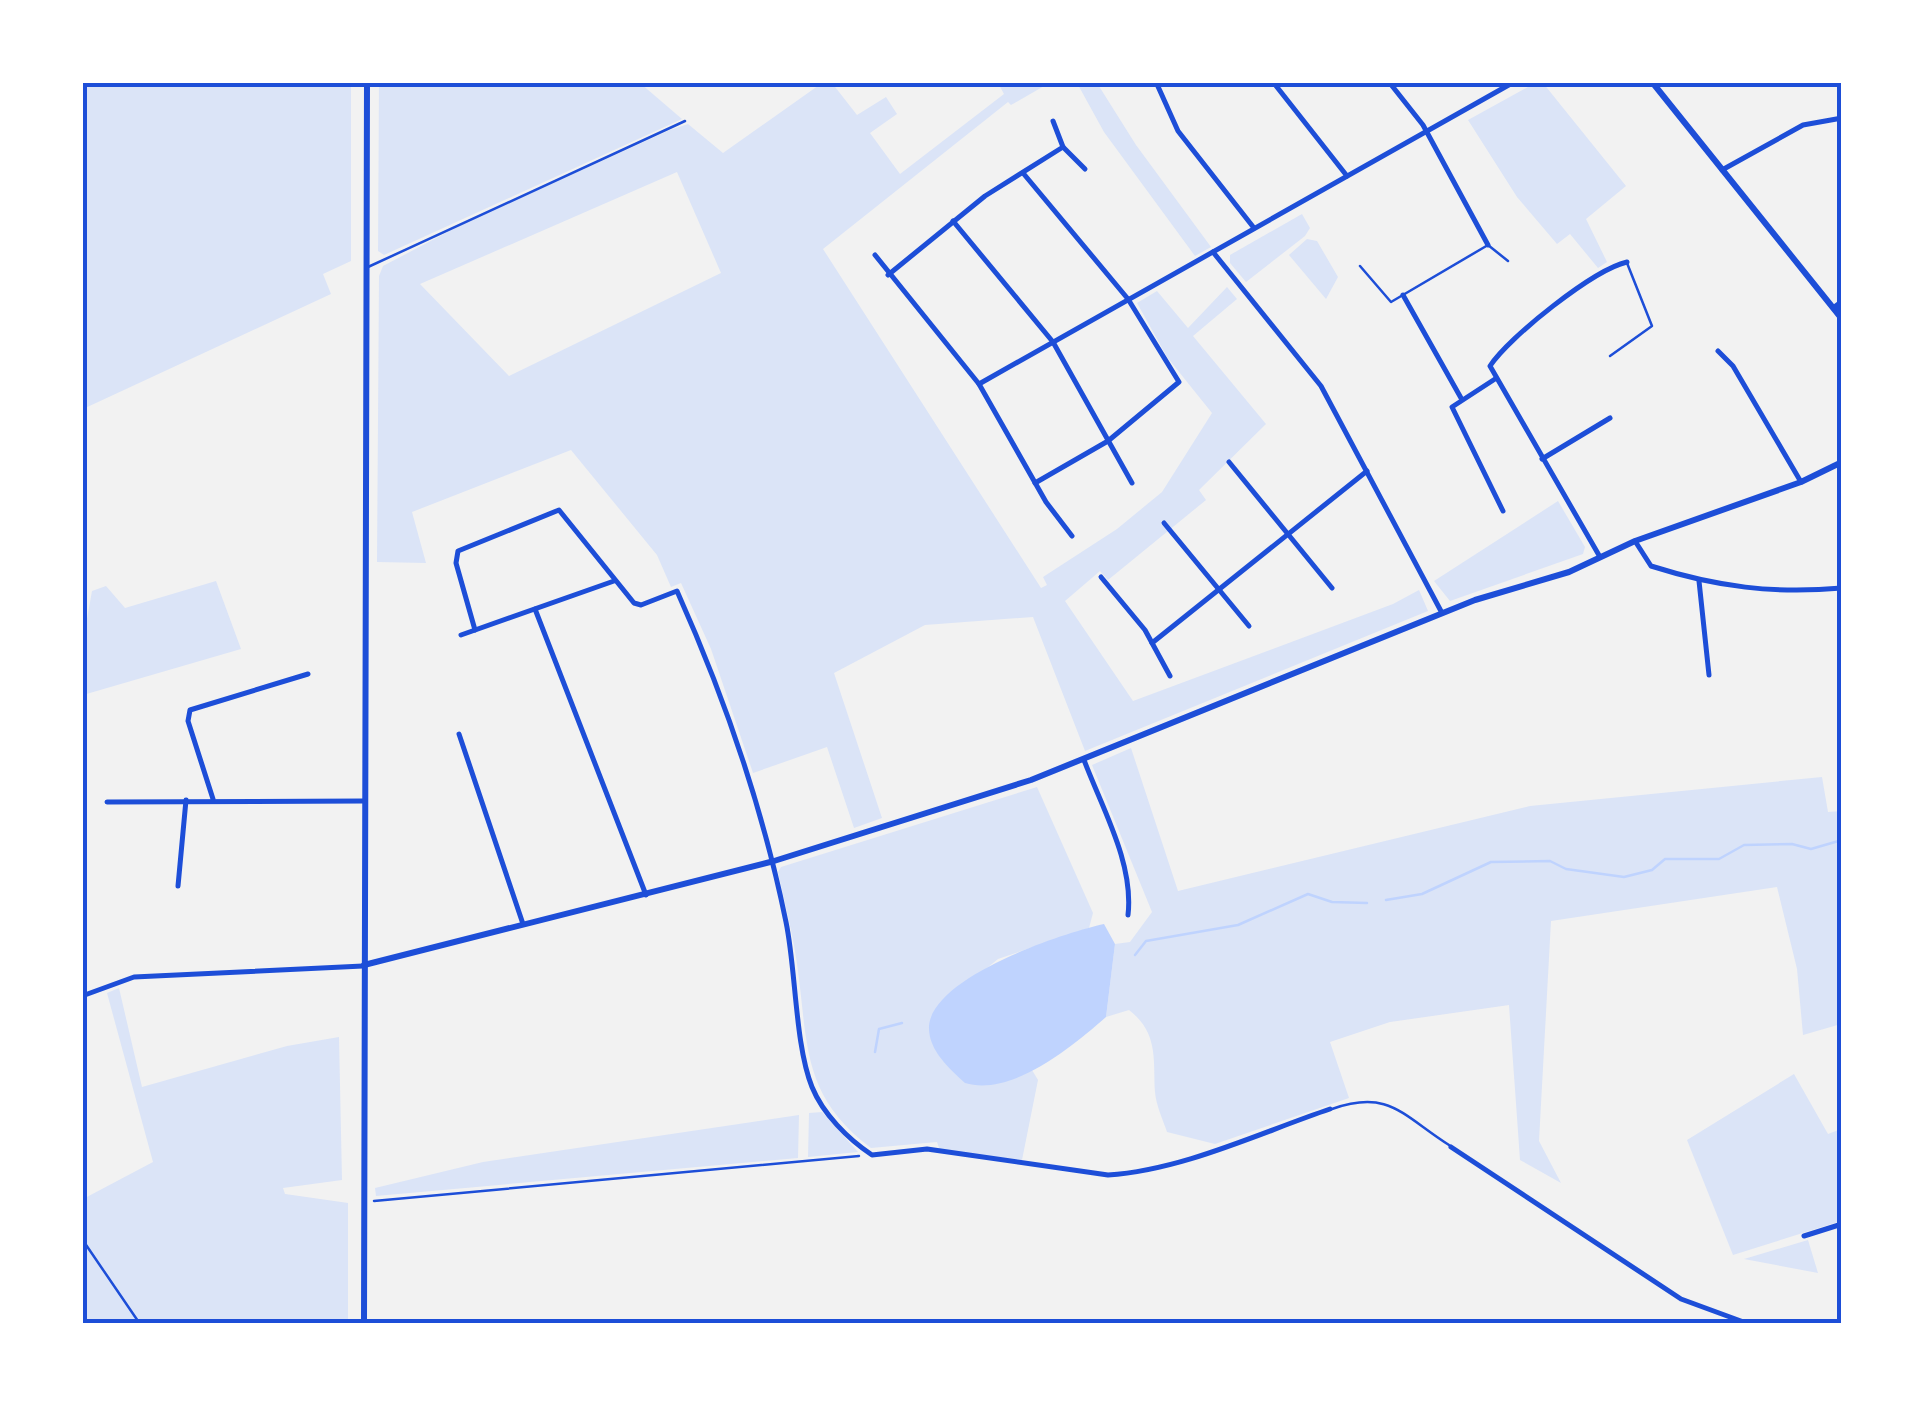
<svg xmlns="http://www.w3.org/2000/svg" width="1924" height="1406" font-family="'PT Sans Narrow',sans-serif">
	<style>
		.green { fill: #dbe4f7; fill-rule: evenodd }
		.water { fill: #bfd3fe }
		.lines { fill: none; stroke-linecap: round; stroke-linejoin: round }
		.stream { stroke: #bfd3fe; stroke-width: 2.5 }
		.path { stroke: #1d4ed8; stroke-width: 2.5 }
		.service { stroke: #1d4ed8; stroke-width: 2.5 }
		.minor { stroke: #1d4ed8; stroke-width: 5 }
		.tertiary { stroke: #1d4ed8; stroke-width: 6 }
		.secondary { stroke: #1d4ed8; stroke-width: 6 }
		.neatline { fill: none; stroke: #1d4ed8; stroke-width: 4 }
	</style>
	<rect width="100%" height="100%" fill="#f2f2f2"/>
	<g class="green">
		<path d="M 1051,82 L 1011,105 L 1008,102 L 823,249 L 1041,588 L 1047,585 L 1043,577 L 1117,529 L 1162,492 L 1212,413 L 1167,357 L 1137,303 L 1157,291 L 1188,328 L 1227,287 L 1237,299 L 1193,336 L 1266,424 L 1199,490 L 1206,500 L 1108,580 L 1100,571 L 1065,601 L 1133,701 L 1393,604 L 1419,590 L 1428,611 L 1085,751 L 1033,617 L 925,625 L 834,673 L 882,818 L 854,828 L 827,747 L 753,773 L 711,649 L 681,583 L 671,587 L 657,555 L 571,450 L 412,512 L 426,563 L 377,562 L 379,276 L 383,266 L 463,224 L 670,130 L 688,124 L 723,153 L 822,83 L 832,83 L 857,115 L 886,97 L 897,114 L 870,133 L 900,174 L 1004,94 L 998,83 ZM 677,172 L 721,273 L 509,376 L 420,284 Z"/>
		<path d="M 1537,82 L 1543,83 L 1626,186 L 1586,219 L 1607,262 L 1598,268 L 1570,234 L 1557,244 L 1517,197 L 1468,120 Z"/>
		<path d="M 82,83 L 351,83 L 351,261 L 323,274 L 331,294 L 83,409 Z"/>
		<path d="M 379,83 L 640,83 L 682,119 L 384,255 L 378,251 Z"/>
		<path d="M 1077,83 L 1097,83 L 1136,145 L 1211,247 L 1195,256 L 1104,132 Z"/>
		<path d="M 1302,214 L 1310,228 L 1305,236 L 1246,282 L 1230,263 L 1230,255 Z"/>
		<path d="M 1307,239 L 1317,241 L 1338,277 L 1326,299 L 1289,255 Z"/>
		<path d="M 1558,501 L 1585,547 L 1583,554 L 1450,601 L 1434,581 Z"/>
		<path d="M 216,581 L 241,649 L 83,695 L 83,641 L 92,591 L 106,586 L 125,608 Z"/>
		<path d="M 1131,748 L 1178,891 L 1530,806 L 1822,777 L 1828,812 L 1841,811 L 1841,1024 L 1803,1035 L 1797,969 L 1777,887 L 1551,921 L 1539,1141 L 1561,1183 L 1520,1160 L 1509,1005 L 1390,1022 L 1330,1042 L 1349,1098 L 1215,1144 L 1167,1132 C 1163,1120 1156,1105 1155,1092 C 1153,1061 1159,1033 1129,1010 L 1106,1017 L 1115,944 L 1130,942 L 1152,912 L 1092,765 Z"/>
		<path d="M 1037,787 L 1093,913 L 1089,928 L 998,959 L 938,1008 L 938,1054 C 973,1097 985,1087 1032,1070 L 1038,1080 L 1022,1160 L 940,1151 L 937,1142 L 871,1148 C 803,1097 808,1047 798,971 C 794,938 785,905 778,872 L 781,867 Z"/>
		<path d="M 119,988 L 142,1087 L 287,1046 L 339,1037 L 342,1180 L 283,1188 L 285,1194 L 348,1203 L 348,1323 L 83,1324 L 83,1199 L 153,1162 L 107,993 Z"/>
		<path d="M 1794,1074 L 1828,1134 L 1841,1129 L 1841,1221 L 1733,1255 L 1687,1140 Z"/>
		<path d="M 822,1112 L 858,1152 L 808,1157 L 809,1113 Z"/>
		<path d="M 799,1115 L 798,1158 L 376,1196 L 375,1188 L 483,1162 Z"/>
		<path d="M 1808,1240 L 1818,1273 L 1744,1259 Z"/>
	</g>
	<path class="water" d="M 1104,924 L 1115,944 L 1106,1017 C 1073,1046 1012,1097 965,1083 C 949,1068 928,1050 929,1026 C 933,976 1063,933 1104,924 Z"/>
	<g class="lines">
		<g class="stream">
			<path d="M 1386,900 L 1422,894 L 1491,862 L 1550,861 L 1566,869 L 1624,877 L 1652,870 L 1665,859 L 1719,859 L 1744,845 L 1792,844 L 1811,849 L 1842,840"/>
			<path d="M 1135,955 L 1146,941 L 1238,925 L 1308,894 L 1332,902 L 1367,903"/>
			<path d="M 875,1052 L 879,1029 L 902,1023"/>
		</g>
		<g class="path">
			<path d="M 374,1201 L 859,1156"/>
			<path d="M 82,1239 L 140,1324"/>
		</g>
		<g class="service">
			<path d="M 1360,266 L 1391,302 L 1488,245 L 1508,261"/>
			<path d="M 368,267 L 685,121"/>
			<path d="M 1610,356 L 1652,326 L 1627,263"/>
			<path d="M 1332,1109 C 1389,1089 1402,1115 1449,1145"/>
		</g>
		<g class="minor">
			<path d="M 1156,82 L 1178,131 L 1254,228"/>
			<path d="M 1273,82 L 1347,176"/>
			<path d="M 1389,82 L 1423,125 L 1488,245"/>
			<path d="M 1063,147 L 1085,169"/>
			<path d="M 1722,170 L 1803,125 L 1842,118"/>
			<path d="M 1023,173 L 1128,299 L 1179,382 L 1108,441 L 1035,483"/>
			<path d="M 953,221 L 1053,342 L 1132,483"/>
			<path d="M 1213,252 L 1321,386 L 1442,613"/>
			<path d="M 875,255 L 979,384 L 1046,502 L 1072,536"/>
			<path d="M 888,275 L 985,196 L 1063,147 L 1053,121"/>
			<path d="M 1403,295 L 1461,398"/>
			<path d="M 1718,351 L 1733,366 L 1801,482"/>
			<path d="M 1495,379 L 1452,407 L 1503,511"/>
			<path d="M 979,384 L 1514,82"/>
			<path d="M 1542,459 L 1610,418"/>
			<path d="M 1229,462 L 1332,588"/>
			<path d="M 1164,523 L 1249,626"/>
			<path d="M 1635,541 L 1651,566 C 1717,587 1773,594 1842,588"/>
			<path d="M 1600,557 L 1490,366 C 1509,337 1593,270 1627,262"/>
			<path d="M 1101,577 L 1145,630 L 1170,676"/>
			<path d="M 1699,581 L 1709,675"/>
			<path d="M 535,609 L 646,895"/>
			<path d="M 475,630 L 456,563 L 458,551 L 559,510 L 634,603 L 641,605 L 677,591 C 724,696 763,809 786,922 C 796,970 795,1045 812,1087 C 823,1114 848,1139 872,1155 L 927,1149 L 1108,1175 C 1183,1170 1259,1133 1330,1109"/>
			<path d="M 461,635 L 614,581"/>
			<path d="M 1152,643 L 1367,471"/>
			<path d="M 459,734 L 523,924"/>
			<path d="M 1084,760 C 1102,808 1134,863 1128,915"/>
			<path d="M 213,799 L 188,721 L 190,710 L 308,674"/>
			<path d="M 107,802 L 364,801"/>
			<path d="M 178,886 L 186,800"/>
			<path d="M 82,996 L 134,977 L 363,966"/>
			<path d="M 1451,1147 L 1681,1299 L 1749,1324"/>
			<path d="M 1804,1236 L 1842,1224"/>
		</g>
		<g class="tertiary">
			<path d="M 1652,82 L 1842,319"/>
			<path d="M 1834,308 L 1842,302"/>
			<path d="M 364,965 L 774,861 L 1031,780 L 1475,600 L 1569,572 L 1635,541 L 1801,482 L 1842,462"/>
		</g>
		<path class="secondary" d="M 364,1324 L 367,82"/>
	</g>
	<rect width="1924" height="1406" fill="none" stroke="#ffffff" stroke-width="170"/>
	<rect x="85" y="85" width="1754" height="1236" class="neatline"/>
</svg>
